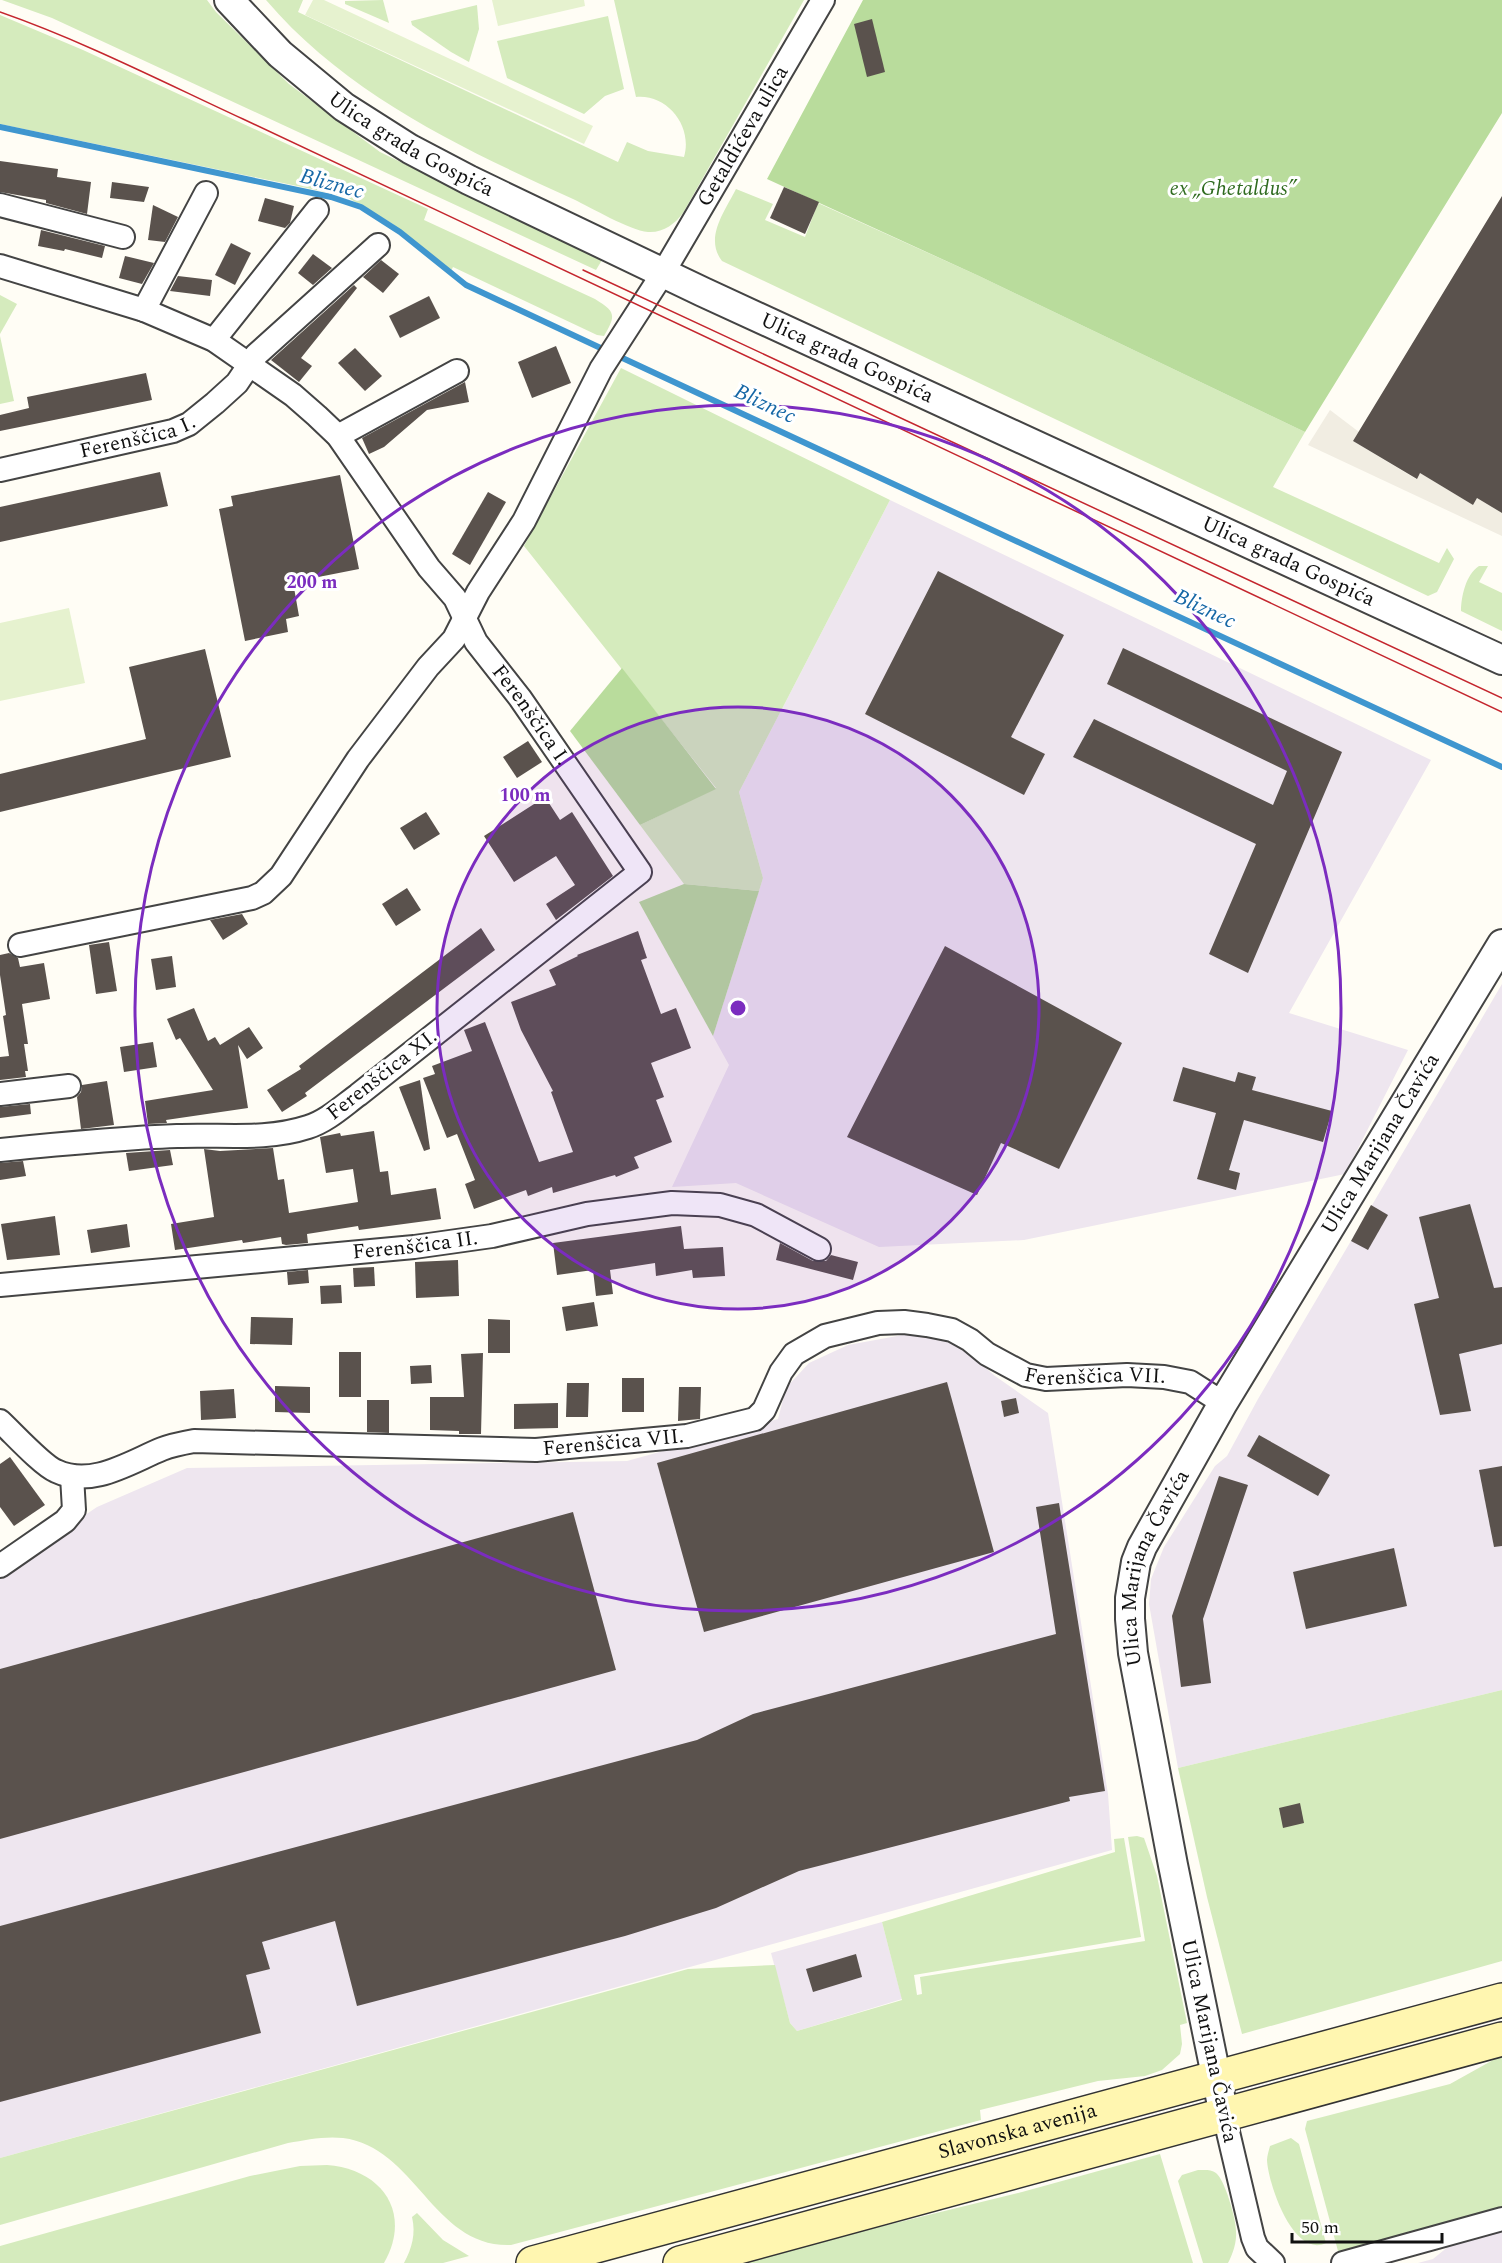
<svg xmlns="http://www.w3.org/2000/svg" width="1502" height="2263" font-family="Spectral,serif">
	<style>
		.industrial { fill: #eee6ef }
		.green { fill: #d5ebbd }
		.forest { fill: #b9dc9c }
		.pitch { fill: #e6f2cf }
		.plaza { fill: #f1ede2 }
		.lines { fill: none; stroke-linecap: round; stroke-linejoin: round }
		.stream { stroke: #3f96cf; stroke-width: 6 }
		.building { fill: #5a524d }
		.minor-casing { stroke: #444; stroke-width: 26 }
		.tertiary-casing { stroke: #444; stroke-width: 32 }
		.secondary-casing { stroke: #333; stroke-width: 36 }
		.minor { stroke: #fff; stroke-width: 22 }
		.tertiary { stroke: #fff; stroke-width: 28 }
		.secondary { stroke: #fff6b0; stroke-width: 33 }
		.tram { stroke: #c4262e; stroke-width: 1.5 }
		.ring { fill: none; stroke: #7b2cbf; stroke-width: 3 }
		.labels { text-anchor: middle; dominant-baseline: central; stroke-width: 6; stroke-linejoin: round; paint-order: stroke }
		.street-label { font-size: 21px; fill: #111; stroke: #fff }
		.park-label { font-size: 21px; font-style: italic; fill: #2f6b1f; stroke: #fff }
		.water-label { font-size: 22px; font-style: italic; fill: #1768a6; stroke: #fff }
		.centre { fill: #7b2cbf; stroke: #fff; stroke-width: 3 }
		.ring-label { font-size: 18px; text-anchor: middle; font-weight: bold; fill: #7b2cbf; stroke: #fff; stroke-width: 6; stroke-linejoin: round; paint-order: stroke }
	</style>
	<rect width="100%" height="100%" fill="#fffdf5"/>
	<g class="industrial">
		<path d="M 890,500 L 1431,760 L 1289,1013 L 1408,1050 L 1345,1174 L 1024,1240 L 879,1247 L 736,1183 L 672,1187 L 729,1065 L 713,1036 L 763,878 L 739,792 Z"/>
		<path d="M 1502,984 L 1502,1690 L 1178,1768 L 1149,1604 L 1151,1579 L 1164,1547 L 1215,1466 L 1227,1456 L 1258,1399 Z"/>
		<path d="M 908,1334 L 954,1340 L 995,1376 L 1048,1413 L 1108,1794 L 1112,1850 L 0,2158 L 0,1573 L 97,1507 L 187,1468 L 627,1461 L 778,1419 L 786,1388 L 809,1363 L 848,1345 Z"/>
		<path d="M 882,1922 L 902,1999 L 797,2031 L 790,2023 L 771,1953 Z"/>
		<path d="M 1502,2231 L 1502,2263 L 1418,2263 L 1433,2259 L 1449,2246 Z"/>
	</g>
	<g class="green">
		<path d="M 2,0 L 207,0 L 216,12 L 289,84 L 380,152 L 602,260 L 596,270 L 52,18 Z"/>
		<path d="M 266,0 L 303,0 L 298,12 L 618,162 L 627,142 L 648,151 L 684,157 C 693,127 668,94 636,97 L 614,0 L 804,0 L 683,213 C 675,224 663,233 648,232 C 629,230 592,208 573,199 C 463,149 347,95 266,0 Z"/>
		<path d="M 383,0 L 389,23 L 345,4 L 345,1 Z"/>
		<path d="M 477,5 L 479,29 L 469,62 L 451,52 L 412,25 L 411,21 Z"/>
		<path d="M 0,15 L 83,50 L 428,209 L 424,220 L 595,299 C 616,312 616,315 604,336 L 597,335 L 453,267 L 450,273 L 393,224 L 345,196 L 0,124 Z"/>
		<path d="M 608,16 L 624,89 L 605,96 L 584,114 L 507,78 L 497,41 Z"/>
		<path d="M 736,189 L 773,204 L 765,220 L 805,237 L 818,203 L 979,276 L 1305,432 L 1273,487 L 1439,563 L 1447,548 L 1454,559 L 1437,592 L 1428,596 L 722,261 C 704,238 725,211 736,189 Z"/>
		<path d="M 0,295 L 17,304 L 0,334 Z"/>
		<path d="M 0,336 L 14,401 L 0,404 Z"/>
		<path d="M 621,368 L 890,500 L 739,792 L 763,878 L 759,891 L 684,884 L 640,825 L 716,788 L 524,546 Z"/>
		<path d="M 1479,566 L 1488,566 L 1479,582 L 1502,593 L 1502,631 L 1461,611 C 1461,597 1466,574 1479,566 Z"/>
		<path d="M 1502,1690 L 1502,1961 L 1242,2034 L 1207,1897 L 1178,1768 Z"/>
		<path d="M 1137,1836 L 1144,1838 L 1157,1876 L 1187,2023 L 1180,2025 L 1182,2044 L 1180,2054 L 1162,2070 L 1145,2076 L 1098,2081 L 980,2110 L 981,2120 L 511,2245 C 433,2248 416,2147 343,2138 C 324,2136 306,2140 288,2143 L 0,2225 L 0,2158 L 688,1969 L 775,1965 L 790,2023 L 797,2031 L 902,2000 L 882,1922 L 1115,1852 L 1114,1839 L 1124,1838 L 1141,1937 L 914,1975 L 917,1995 L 922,1994 L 920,1977 L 1145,1941 L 1128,1837 Z"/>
		<path d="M 1502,2055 L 1502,2209 L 1383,2242 L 1338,2251 L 1305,2129 L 1307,2121 L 1450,2084 Z"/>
		<path d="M 1291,2138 L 1299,2144 L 1326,2243 C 1293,2259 1268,2183 1267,2160 C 1267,2156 1269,2150 1270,2146 Z"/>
		<path d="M 1160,2154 L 1193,2263 L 732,2263 L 1022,2192 Z"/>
		<path d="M 327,2165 C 381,2169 413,2212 384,2263 L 0,2263 L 0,2246 L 250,2176 L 300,2166 Z"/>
		<path d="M 1198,2170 C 1204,2170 1211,2169 1216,2173 C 1225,2180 1236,2219 1236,2231 C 1237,2241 1233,2254 1228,2263 L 1203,2263 L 1178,2181 L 1182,2175 Z"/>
		<path d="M 417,2213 L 443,2240 L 469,2256 L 443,2263 L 404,2263 C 412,2248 416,2234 412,2217 Z"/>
	</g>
	<g class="forest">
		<path d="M 863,0 L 1502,0 L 1502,113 L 1305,432 L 979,276 L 767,179 Z"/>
		<path d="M 622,668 L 716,789 L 640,825 L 570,731 Z"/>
		<path d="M 684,884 L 759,891 L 713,1036 L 639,902 Z"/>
	</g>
	<g class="pitch">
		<path d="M 313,0 L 324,0 L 593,126 L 584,144 L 305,15 Z"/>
		<path d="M 492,0 L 584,0 L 585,6 L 498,26 Z"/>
		<path d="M 69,608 L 85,683 L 0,701 L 0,623 Z"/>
	</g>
	<path class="plaza" d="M 1330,410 L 1359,432 L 1353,441 L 1416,479 L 1420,473 L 1473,505 L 1477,498 L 1502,513 L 1502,536 L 1308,445 Z"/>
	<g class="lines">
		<g class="stream">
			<path d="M 0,127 L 331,197 L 361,207 L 400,232 L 466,285 L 607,351"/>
			<path d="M 616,355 L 1502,767"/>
		</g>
	</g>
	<g class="building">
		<path d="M 872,19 L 885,72 L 867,77 L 854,24 Z"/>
		<path d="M 0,161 L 58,169 L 57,177 L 91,182 L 87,214 L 46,203 L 46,200 L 0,192 Z"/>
		<path d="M 112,182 L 149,187 L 144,202 L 110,198 Z"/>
		<path d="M 784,187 L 819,202 L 805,234 L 770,218 Z"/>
		<path d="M 1502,196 L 1502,513 L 1477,498 L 1473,505 L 1420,473 L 1417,479 L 1353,441 Z"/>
		<path d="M 265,198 L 294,206 L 290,223 L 285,228 L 258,221 Z"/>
		<path d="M 153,205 L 178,217 L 165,242 L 148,240 Z"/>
		<path d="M 41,230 L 105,246 L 102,258 L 65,249 L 64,251 L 38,246 Z"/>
		<path d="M 231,243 L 251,253 L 235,285 L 215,275 Z"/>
		<path d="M 313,254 L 332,268 L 313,285 L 298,273 Z"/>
		<path d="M 125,256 L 154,263 L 142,284 L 119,278 Z"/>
		<path d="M 381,260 L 399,274 L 383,293 L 363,277 Z"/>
		<path d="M 178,276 L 212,280 L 210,296 L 170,291 Z"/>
		<path d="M 354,285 L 357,288 L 301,358 L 312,366 L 299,382 L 271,360 Z"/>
		<path d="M 429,296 L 440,318 L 400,338 L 389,316 Z"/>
		<path d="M 556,346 L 571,383 L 532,398 L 518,362 Z"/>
		<path d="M 355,348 L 382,376 L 365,391 L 338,363 Z"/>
		<path d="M 146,373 L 152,400 L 0,431 L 0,415 L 29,408 L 27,397 Z"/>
		<path d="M 465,382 L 469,402 L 427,410 L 384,447 L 369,454 L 362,438 Z"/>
		<path d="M 160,472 L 168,506 L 0,542 L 0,507 Z"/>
		<path d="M 340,475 L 359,569 L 293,582 L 299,616 L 286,619 L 288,632 L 245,641 L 219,509 L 233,506 L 231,496 Z"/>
		<path d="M 488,492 L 506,502 L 470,565 L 452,554 Z"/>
		<path d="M 938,571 L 1064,635 L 1011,737 L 1045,754 L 1024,795 L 865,714 Z"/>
		<path d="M 1123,648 L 1342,752 L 1248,973 L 1209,954 L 1256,844 L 1073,757 L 1094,719 L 1273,805 L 1287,771 L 1107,684 Z"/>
		<path d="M 205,649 L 231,757 L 0,812 L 0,774 L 146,739 L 129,667 Z"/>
		<path d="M 528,741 L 542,762 L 517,778 L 503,757 Z"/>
		<path d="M 545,797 L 560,820 L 572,812 L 613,876 L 556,920 L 546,904 L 575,885 L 556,856 L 514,882 L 484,836 Z"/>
		<path d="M 426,812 L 440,834 L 414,850 L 400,828 Z"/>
		<path d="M 407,888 L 421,910 L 396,926 L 382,904 Z"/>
		<path d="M 242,914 L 248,924 L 223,940 L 210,920 Z"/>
		<path d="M 481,928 L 495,950 L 305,1093 L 307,1096 L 282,1112 L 267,1090 L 301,1069 L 299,1066 Z"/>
		<path d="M 638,931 L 647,958 L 641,960 L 661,1014 L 676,1008 L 691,1048 L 651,1063 L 664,1097 L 656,1100 L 672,1142 L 634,1157 L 639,1168 L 616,1177 L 615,1175 L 553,1193 L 552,1187 L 528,1196 L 526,1190 L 474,1209 L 465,1184 L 475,1180 L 457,1134 L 447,1138 L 423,1078 L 435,1074 L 432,1066 L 472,1051 L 464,1030 L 485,1022 L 539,1162 L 573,1152 L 551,1092 L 553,1091 L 521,1030 L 511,1002 L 556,985 L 549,970 L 578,956 L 577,955 Z"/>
		<path d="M 109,942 L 117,991 L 96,994 L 89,945 Z"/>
		<path d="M 945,946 L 1122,1043 L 1059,1169 L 1001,1143 L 977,1195 L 847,1137 Z"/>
		<path d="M 9,953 L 18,958 L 20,967 L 44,963 L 50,999 L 22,1004 L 28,1044 L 24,1044 L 28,1071 L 25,1071 L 26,1077 L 0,1080 L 0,1057 L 9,1056 L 3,1016 L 6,1015 L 0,975 L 0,955 Z"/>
		<path d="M 172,956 L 176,987 L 156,990 L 151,959 Z"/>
		<path d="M 194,1008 L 208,1041 L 215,1037 L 220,1045 L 249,1027 L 263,1048 L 247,1059 L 238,1045 L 248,1108 L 166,1120 L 167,1123 L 148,1124 L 145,1101 L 213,1090 L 180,1038 L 176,1040 L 167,1019 Z"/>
		<path d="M 153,1042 L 157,1067 L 124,1072 L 120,1047 Z"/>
		<path d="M 1183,1067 L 1235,1082 L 1238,1072 L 1256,1077 L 1252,1090 L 1332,1111 L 1323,1142 L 1244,1120 L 1229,1170 L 1240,1173 L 1236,1190 L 1197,1179 L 1216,1113 L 1173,1101 Z"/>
		<path d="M 420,1080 L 430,1149 L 424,1151 L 399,1087 Z"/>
		<path d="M 107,1081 L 114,1125 L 81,1129 L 77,1097 L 81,1092 L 82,1085 Z"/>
		<path d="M 30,1104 L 31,1114 L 0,1118 L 0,1107 Z"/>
		<path d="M 374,1131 L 380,1172 L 388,1171 L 391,1195 L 436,1188 L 441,1219 L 359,1230 L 358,1226 L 307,1234 L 308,1243 L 286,1245 L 282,1244 L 281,1237 L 243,1243 L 242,1240 L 175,1250 L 171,1224 L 214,1217 L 204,1149 L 220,1151 L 273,1148 L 278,1180 L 284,1179 L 289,1213 L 358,1202 L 353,1169 L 326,1173 L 320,1137 L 340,1133 L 341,1136 Z"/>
		<path d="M 170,1150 L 173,1165 L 129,1171 L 126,1153 Z"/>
		<path d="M 23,1161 L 26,1176 L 0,1180 L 0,1163 Z"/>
		<path d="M 1470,1204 L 1494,1288 L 1502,1287 L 1502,1344 L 1459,1354 L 1471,1411 L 1440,1415 L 1414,1304 L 1439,1298 L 1419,1217 Z"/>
		<path d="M 1371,1205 L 1388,1215 L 1368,1250 L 1351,1241 Z"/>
		<path d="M 55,1216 L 60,1255 L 7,1260 L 1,1224 Z"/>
		<path d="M 127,1224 L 130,1247 L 91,1253 L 87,1230 Z"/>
		<path d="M 681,1226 L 684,1249 L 723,1247 L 725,1276 L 693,1278 L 692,1270 L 656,1276 L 655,1263 L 610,1270 L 613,1294 L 596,1296 L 593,1270 L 557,1275 L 553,1243 Z"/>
		<path d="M 780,1243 L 813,1261 L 826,1261 L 831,1255 L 858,1262 L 853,1280 L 776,1260 Z"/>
		<path d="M 458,1260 L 459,1296 L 416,1298 L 415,1262 Z"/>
		<path d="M 374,1267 L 375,1286 L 354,1287 L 353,1268 Z"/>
		<path d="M 308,1270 L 309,1283 L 288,1285 L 287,1272 Z"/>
		<path d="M 341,1285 L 342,1303 L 321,1304 L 320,1286 Z"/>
		<path d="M 594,1302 L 598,1326 L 566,1331 L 562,1307 Z"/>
		<path d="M 251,1317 L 293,1318 L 292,1345 L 250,1344 Z"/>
		<path d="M 488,1319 L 510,1320 L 510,1353 L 488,1353 Z"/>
		<rect x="339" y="1352" width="22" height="45"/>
		<path d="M 483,1353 L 481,1434 L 459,1434 L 459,1431 L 430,1430 L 430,1397 L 464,1397 L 461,1354 Z"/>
		<path d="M 431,1365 L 432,1383 L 411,1384 L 410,1366 Z"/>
		<rect x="622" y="1378" width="22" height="34"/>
		<path d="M 947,1382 L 994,1552 L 704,1632 L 657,1463 Z"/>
		<path d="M 567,1383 L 589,1383 L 588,1417 L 566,1417 Z"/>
		<path d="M 275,1386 L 310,1387 L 310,1413 L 275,1412 Z"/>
		<path d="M 679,1387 L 701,1387 L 700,1419 L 678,1421 Z"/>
		<path d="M 234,1389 L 236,1418 L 201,1420 L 200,1391 Z"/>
		<path d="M 1016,1398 L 1019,1413 L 1004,1417 L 1001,1401 Z"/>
		<path d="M 367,1400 L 389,1400 L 389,1433 L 367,1432 Z"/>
		<path d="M 558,1403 L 558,1428 L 514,1429 L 514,1404 Z"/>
		<path d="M 1259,1435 L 1330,1475 L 1318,1496 L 1247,1456 Z"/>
		<path d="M 10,1457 L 45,1505 L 14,1526 L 0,1507 L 0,1464 Z"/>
		<path d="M 1502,1466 L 1502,1546 L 1494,1547 L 1479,1470 Z"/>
		<path d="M 1219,1476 L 1248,1485 L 1203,1619 L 1211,1683 L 1181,1687 L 1172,1616 Z"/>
		<path d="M 1059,1503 L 1105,1791 L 1069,1797 L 1070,1801 L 799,1871 L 716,1908 L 625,1936 L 357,2006 L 335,1921 L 262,1942 L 270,1969 L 246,1975 L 261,2033 L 0,2102 L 0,1926 L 697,1740 L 753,1714 L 1056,1634 L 1036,1507 Z"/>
		<path d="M 573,1512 L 616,1670 L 0,1839 L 0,1669 Z"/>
		<path d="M 1394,1548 L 1407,1606 L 1306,1629 L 1293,1572 Z"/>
		<path d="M 1300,1803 L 1304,1823 L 1283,1828 L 1279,1808 Z"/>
		<path d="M 856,1954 L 862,1977 L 813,1992 L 806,1969 Z"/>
	</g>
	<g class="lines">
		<g class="minor-casing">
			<g id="minor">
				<path d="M 0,205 L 123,237"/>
				<path id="s1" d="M 0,266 L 144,310 L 214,340 L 293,395 L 317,416 L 338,436 L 429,568 L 455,598 L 476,642 L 520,698 L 640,872 L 358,1095 C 343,1106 327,1121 308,1127 C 265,1141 222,1134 177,1136 C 118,1138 59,1144 0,1150"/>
				<path d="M 144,310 L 206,193"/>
				<path d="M 214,340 L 317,210"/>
				<path d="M 338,436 L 457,371"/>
				<path id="s2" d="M 0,470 L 173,431 L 189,424 L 215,403 L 237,383 L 256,355 L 378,245"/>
				<path id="s3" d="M 20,945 L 252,898 L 263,893 L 281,876 L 358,759 L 428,667 L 454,639 L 478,592 L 524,521 L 601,369 L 663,273 L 823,0"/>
				<path d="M 0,1094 L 69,1086"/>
				<path id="s4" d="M 0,1285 L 414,1247 L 492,1236 L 587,1214 L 672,1203 L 720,1205 L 756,1215 L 819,1249"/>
				<path id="s5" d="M 0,1421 C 13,1433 42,1465 56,1471 C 92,1488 130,1462 162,1449 C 172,1445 183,1443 194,1441 L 536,1450 L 687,1436 L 755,1419 L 764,1410 L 781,1372 L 794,1354 L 825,1336 L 878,1323 L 904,1322 L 927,1325 L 952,1330 L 970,1340 L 987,1354 L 1026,1375 L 1046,1379 L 1127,1375 L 1164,1377 L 1190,1382 L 1223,1403"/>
				<path d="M 0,1566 L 65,1521 L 74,1510 L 72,1476"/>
				<path d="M 1224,2115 L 1253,2238 L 1257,2248 L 1273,2263"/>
				<path d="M 1343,2263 L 1502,2219"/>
			</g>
		</g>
		<g class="tertiary-casing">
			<g id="tertiary">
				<path id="s6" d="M 229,0 L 280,54 L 344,107 L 410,149 L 469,180 L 703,292 L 1502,660"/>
				<path id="s7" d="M 1224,2115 L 1173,1865 L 1133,1653 L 1130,1619 L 1130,1598 L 1136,1562 L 1142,1547 L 1223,1403 L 1502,944"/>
			</g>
		</g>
		<g class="secondary-casing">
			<g id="secondary">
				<path id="s8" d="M 533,2263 L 1502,2000"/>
				<path d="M 680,2263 L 1502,2039"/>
			</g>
		</g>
		<use href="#minor" class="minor"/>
		<use href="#tertiary" class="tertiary"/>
		<use href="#secondary" class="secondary"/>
		<g class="tram">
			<path d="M 0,12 C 83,41 163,82 243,119 L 1502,712"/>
			<path d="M 583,270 L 1502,698"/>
		</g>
	</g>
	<circle cx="738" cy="1008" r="301" fill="#7b2cbf" fill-opacity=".12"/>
	<g class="ring">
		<circle cx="738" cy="1008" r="301"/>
		<circle cx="738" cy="1008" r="603"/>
	</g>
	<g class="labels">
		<g class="street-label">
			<text stroke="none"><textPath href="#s3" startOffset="1148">Getaldićeva ulica</textPath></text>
			<text stroke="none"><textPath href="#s6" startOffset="234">Ulica grada Gospića</textPath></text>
			<text stroke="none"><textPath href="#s6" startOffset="720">Ulica grada Gospića</textPath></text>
			<text stroke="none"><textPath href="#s2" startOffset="141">Ferenščica I.</textPath></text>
			<text stroke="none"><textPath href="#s6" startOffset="1206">Ulica grada Gospića</textPath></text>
			<text stroke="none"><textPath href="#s1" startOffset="724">Ferenščica I.</textPath></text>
			<text transform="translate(382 1075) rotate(-38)">Ferenščica XI.</text>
			<text stroke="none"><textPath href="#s7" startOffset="1047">Ulica Marijana Čavića</textPath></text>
			<text stroke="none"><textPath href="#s4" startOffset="417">Ferenščica II.</textPath></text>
			<text stroke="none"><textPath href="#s5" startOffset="1182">Ferenščica VII.</textPath></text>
			<text stroke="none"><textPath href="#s5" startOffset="640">Ferenščica VII.</textPath></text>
			<text stroke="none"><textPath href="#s7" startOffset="561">Ulica Marijana Čavića</textPath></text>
			<text transform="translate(1209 2041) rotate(78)">Ulica Marijana Čavića</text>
			<text stroke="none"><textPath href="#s8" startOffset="502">Slavonska avenija</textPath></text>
		</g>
		<g class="park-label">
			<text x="1233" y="189">ex „Ghetaldus”</text>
		</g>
		<g class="water-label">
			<text transform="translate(332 184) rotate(15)">Bliznec</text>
			<text transform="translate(765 404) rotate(25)">Bliznec</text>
			<text transform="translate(1205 609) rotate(25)">Bliznec</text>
		</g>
	</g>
	<circle cx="738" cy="1008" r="9" class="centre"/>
	<g class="ring-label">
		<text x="312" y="588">200 m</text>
		<text x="525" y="801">100 m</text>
	</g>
	<path d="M1292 2233v9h150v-9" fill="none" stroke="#111111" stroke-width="3"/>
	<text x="1301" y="2233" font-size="18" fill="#111111" stroke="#ffffff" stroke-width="4.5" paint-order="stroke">50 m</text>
</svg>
